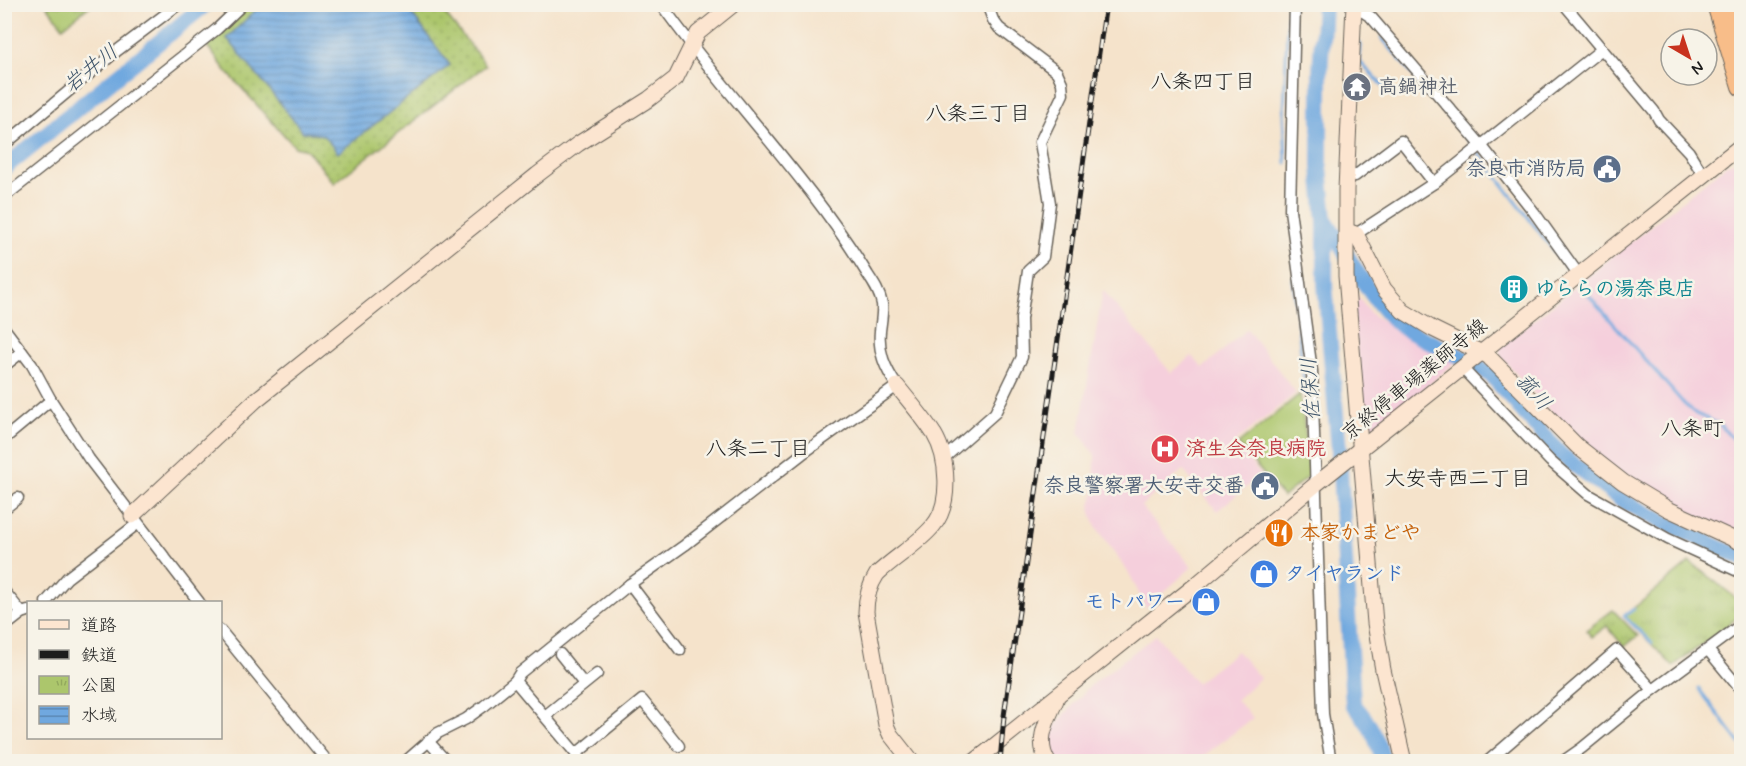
<svg xmlns="http://www.w3.org/2000/svg" width="1746" height="766" font-family="Mynerve,'Klee One',sans-serif">
	<style>
		.built { fill: #f5cfdc }
		.grass { fill: url(#grass-dots); stroke: #647144; stroke-width: 1.5 }
		.park { fill: url(#park-tufts); stroke: #647144; stroke-width: 1.5 }
		.pitch { fill: #acc66c; stroke: #647144; stroke-width: 1.5 }
		.water { fill: url(#water-rules); stroke: #46627e; stroke-width: 1.5 }
		.lines { fill: none; stroke-linecap: round; stroke-linejoin: round }
		.stream { stroke: #70a8df; stroke-width: 3 }
		.river { stroke: #70a8df; stroke-width: 16 }
		.street-casing { stroke: #686259; stroke-width: 13 }
		.secondary-casing { stroke: #686259; stroke-width: 17 }
		.highway-casing { stroke: #686259; stroke-width: 22 }
		.street { stroke: #fff; stroke-width: 10 }
		.secondary { stroke: #fce5d0; stroke-width: 15 }
		.highway { stroke: #f8bd89; stroke-width: 20 }
		.rail-casing { stroke: #1c1c1c; stroke-width: 5 }
		.rail { stroke: #f7f3e8; stroke-width: 3; stroke-dasharray: 9; stroke-linecap: butt }
		.labels { text-anchor: middle; dominant-baseline: central; stroke-width: 5; stroke-linejoin: round; paint-order: stroke }
		.worship-label { font-size: 20px; font-weight: bold; fill: #5b616d; stroke: #f7f3e8; text-anchor: start }
		.service-label { font-size: 20px; font-weight: bold; fill: #4e5e75; stroke: #f7f3e8; text-anchor: end }
		.culture-label { font-size: 20px; font-weight: bold; fill: #0d838f; stroke: #f7f3e8; text-anchor: start }
		.street-label { font-size: 20px; fill: #1c1c1c; stroke: #f7f3e8 }
		.health-label { font-size: 20px; font-weight: bold; fill: #be3a42; stroke: #f7f3e8; text-anchor: start }
		.food-label { font-size: 20px; font-weight: bold; fill: #c56008; stroke: #f7f3e8; text-anchor: start }
		.shop-label { font-size: 20px; font-weight: bold; fill: #366cbe; stroke: #f7f3e8; text-anchor: start }
		.water-label { font-size: 21px; font-style: italic; fill: #3e546a; stroke: #f7f3e8 }
		.neighbourhood-label { font-size: 21px; fill: #1c1c1c; stroke: #f7f3e8 }
	</style>
	<defs>
		<pattern id="grass-dots" width="8" height="8" patternUnits="userSpaceOnUse" patternTransform="scale(1.5)"><rect width="8" height="8" fill="#acc66c"/><path d="M2 2h.1M6 6h.1" fill="none" stroke="#93aa5d" stroke-width="1.8" stroke-linecap="round"/></pattern>
		<pattern id="park-tufts" width="24" height="20" patternUnits="userSpaceOnUse" patternTransform="scale(1.5)"><rect width="24" height="20" fill="#acc66c"/><path d="M3 7l-1-3M5 7V3M7 7l1-3M15 17l-1-3M17 17v-4M19 17l1-3" fill="none" stroke="#93aa5d"/></pattern>
		<pattern id="water-rules" width="6" height="5" patternUnits="userSpaceOnUse" patternTransform="scale(1.5)"><rect width="6" height="5" fill="#70a8df"/><path d="M0 2.5h6" fill="none" stroke="#5b88b4"/></pattern>
	</defs>
	<rect width="100%" height="100%" fill="#f7f3e8"/>
	<filter id="ink" filterUnits="userSpaceOnUse"><feTurbulence type="fractalNoise" baseFrequency=".0167" numOctaves="2"/><feDisplacementMap in="SourceGraphic" scale="12" xChannelSelector="R" yChannelSelector="G"/><feConvolveMatrix kernelMatrix="1 2 1 2 8 2 1 2 1" color-interpolation-filters="sRGB"/></filter>
	<filter id="wash" filterUnits="userSpaceOnUse"><feTurbulence type="fractalNoise" baseFrequency=".008" numOctaves="4" result="noise"/><feDisplacementMap in="SourceGraphic" scale="24" xChannelSelector="R" yChannelSelector="G"/><feGaussianBlur stdDeviation="1.35" result="paint"/><feColorMatrix in="noise" values="0 0 0 0 0 0 0 0 0 0 0 0 0 0 0 0 0 1.4 0 .05"/><feComposite in="paint" operator="in"/></filter>
	<g filter="url(#wash)">
		<rect width="100%" height="100%" fill="#f5e3cb"/>
		<g class="built">
			<path d="M 1734,162 L 1741,162 L 1741,537 L 1681,509 L 1612,468 L 1573,436 L 1500,356 L 1500,347 L 1728,164 Z"/>
			<path d="M 1350,286 L 1371,314 L 1416,341 L 1457,361 L 1366,437 Z"/>
			<path d="M 1103,290 L 1171,373 L 1192,356 L 1203,368 L 1247,329 L 1296,393 L 1234,443 L 1261,475 L 1217,511 L 1183,470 L 1141,506 L 1192,567 L 1146,608 L 1130,575 L 1095,525 L 1090,509 L 1094,494 L 1095,455 L 1079,433 Z"/>
			<path d="M 1156,635 L 1196,683 L 1237,651 L 1260,678 L 1236,700 L 1253,718 L 1197,761 L 1057,761 L 1052,756 L 1051,730 L 1090,686 Z"/>
		</g>
		<path class="grass" d="M 250,5 L 262,5 L 227,39 L 450,65 L 405,5 L 438,5 L 486,65 L 334,183 L 307,150 L 295,147 L 227,72 L 204,42 L 217,36 Z"/>
		<g class="park">
			<path d="M 46,5 L 91,5 L 63,27 Z"/>
			<path d="M 1690,562 L 1741,602 L 1741,615 L 1673,666 L 1624,616 Z"/>
			<path d="M 1613,610 L 1638,636 L 1624,647 L 1607,626 L 1592,637 L 1586,630 Z"/>
		</g>
		<path class="pitch" d="M 1300,394 L 1311,474 L 1283,497 L 1238,444 Z"/>
		<path class="water" d="M 262,4 L 405,5 L 450,65 L 338,153 L 323,135 L 303,132 L 227,38 Z"/>
		<g class="lines">
			<g class="stream">
				<path d="M 1381,37 L 1474,147"/>
				<path d="M 1360,42 L 1360,62 L 1393,96"/>
				<path d="M 1478,152 L 1572,275"/>
				<path d="M 1286,163 L 1284,113 L 1288,4"/>
				<path d="M 1293,279 L 1305,391"/>
				<path d="M 1578,283 L 1684,404 L 1696,414 L 1719,424 L 1742,449"/>
				<path d="M 1634,609 L 1624,616 L 1652,643"/>
				<path d="M 1699,689 L 1742,746"/>
			</g>
			<g class="river">
				<path d="M 1324,4 L 1320,74 L 1320,167 L 1325,220 L 1325,284 L 1339,451 L 1353,704 C 1371,724 1376,737 1384,762"/>
				<path d="M 4,168 L 206,4"/>
				<path d="M 1326,221 C 1345,251 1376,310 1404,328 C 1433,346 1466,355 1493,377 L 1560,454 L 1620,499 L 1659,520 L 1742,558"/>
			</g>
		</g>
	</g>
	<g filter="url(#ink)">
		<g class="lines">
			<g class="street-casing">
				<g id="street">
					<path d="M 1295,4 L 1290,210 L 1312,371 L 1323,714 L 1331,762"/>
					<path d="M 1564,4 L 1654,111 L 1659,120 L 1689,152 L 1703,175"/>
					<path d="M 1354,6 L 1371,17 L 1481,145 L 1534,212 L 1579,275"/>
					<path d="M 4,145 L 118,50 L 179,4"/>
					<path d="M 1347,177 L 1355,176 L 1401,141 L 1434,183"/>
					<path d="M 4,197 L 217,29 L 243,4"/>
					<path d="M 1356,234 L 1434,183 L 1602,49"/>
					<path d="M 4,328 L 32,365 L 51,400 L 89,459 L 199,602"/>
					<path d="M 4,366 L 22,352"/>
					<path d="M 1463,369 L 1550,461 L 1588,494 L 1668,539 L 1742,573"/>
					<path d="M 4,439 L 51,400"/>
					<path d="M 943,459 L 995,413 L 1022,357 L 1021,319 L 1028,271 L 1043,257 L 1050,203 L 1040,142 L 1063,94 L 1062,83 L 1057,72 L 999,28 L 993,20 L 987,4"/>
					<path d="M 4,509 L 18,498"/>
					<path d="M 630,584 L 680,650"/>
					<path d="M 4,591 L 22,613"/>
					<path d="M 46,602 L 67,578 L 137,524"/>
					<path d="M 4,627 L 22,613 L 28,611"/>
					<path d="M 220,630 L 328,762"/>
					<path d="M 1708,650 L 1742,691"/>
					<path d="M 560,654 L 584,684"/>
					<path d="M 515,681 L 583,762"/>
					<path d="M 545,716 L 597,674"/>
					<path d="M 428,741 L 447,762"/>
					<path d="M 576,754 L 642,700 L 679,746"/>
					<path d="M 405,762 L 438,733 L 466,719 L 484,706 L 515,681 L 520,673 L 630,584 L 685,545 L 802,454 L 897,386 C 885,368 878,352 880,331 C 881,322 883,312 882,304 C 880,293 874,284 868,275 C 809,178 727,97 661,4"/>
					<path d="M 1487,762 L 1617,650 L 1653,690"/>
					<path d="M 1562,762 L 1582,748 L 1653,690 L 1742,624"/>
				</g>
			</g>
			<g class="secondary-casing">
				<g id="secondary">
					<path d="M 1354,4 L 1346,190 L 1346,276 L 1375,623 L 1383,670 L 1404,762"/>
					<path d="M 1347,231 L 1356,234 L 1384,289 L 1403,311 L 1433,329 L 1488,356 L 1577,446 L 1623,482 L 1668,509 L 1742,543"/>
					<path d="M 897,386 C 909,401 923,417 934,434 C 948,457 952,504 933,526 C 918,544 895,557 877,574 C 869,586 866,597 866,612 L 886,725 L 890,734 L 912,762"/>
					<path d="M 132,516 L 256,400 L 537,175 L 578,144 L 649,99 L 676,78 L 698,33 L 734,4"/>
					<path d="M 974,762 L 1197,584 L 1315,485 L 1742,145"/>
					<path d="M 1048,762 C 1035,740 1047,721 1056,700"/>
				</g>
			</g>
			<g class="highway-casing">
				<g id="highway">
					<path d="M 1717,4 L 1742,86"/>
					<path d="M 1733,4 L 1742,34"/>
				</g>
			</g>
			<use href="#street" class="street"/>
			<use href="#secondary" class="secondary"/>
			<use href="#highway" class="highway"/>
			<g class="rail-casing">
				<path id="rail" d="M 1000,762 L 1004,716 L 1106,4"/>
			</g>
			<use href="#rail" class="rail"/>
		</g>
	</g>
	<defs>
		<g id="temple-disc" transform="scale(1.5)"><circle r="9.5" fill="#6b7280" stroke="#f7f3e8"/><path d="M0-6L5-2H3V0L6.5 2.5H4V6H1.5V3h-3V6H-4V2.5H-6.5L-3 0V-2H-5Z" fill="#fff"/></g>
		<g id="civic-disc" transform="scale(1.5)"><circle r="9.5" fill="#5c6f8a" stroke="#f7f3e8"/><path d="M-.6-6.5H3V-4.5H.6V-3L4-1V1h2V6H-6V1h2V-1L-.6-3ZM-1.2 2.5V6h2.4V2.5Z" fill="#fff"/></g>
		<g id="building-disc" transform="scale(1.5)"><circle r="9.5" fill="#0f9aa8" stroke="#f7f3e8"/><path d="M-4-6H4V6H1V3H-1V6H-4ZM-2.5-4.3h1.7v1.8h-1.7ZM.8-4.3h1.7v1.8H.8ZM-2.5-1h1.7V.8h-1.7ZM.8-1h1.7V.8H.8Z" fill="#fff"/></g>
		<g id="hospital-disc" transform="scale(1.5)"><circle r="9.5" fill="#e0444e" stroke="#f7f3e8"/><path d="M-5-5h3v3.5h4V-5h3V5h-3V1.5h-4V5h-3Z" fill="#fff"/></g>
		<g id="restaurant-disc" transform="scale(1.5)"><circle r="9.5" fill="#e8710a" stroke="#f7f3e8"/><path d="M-5-6h1v4h1v-4h1v4h1v-4h1v5L-1.5 .5V6h-2V.5L-5-1ZM5-6V6H3V1.5H1.5Q1.5-4 5-6Z" fill="#fff"/></g>
		<g id="shop-disc" transform="scale(1.5)"><circle r="9.5" fill="#3f7fe0" stroke="#f7f3e8"/><path d="M-5-2.5h2.3a2.7 3.5 0 0 1 5.4 0H5L5.5 6h-11ZM-1.5-2.5h3a1.5 2.3 0 0 0-3 0Z" fill="#fff"/></g>
	</defs>
	<g fill-rule="evenodd">
		<use href="#temple-disc" x="1357" y="87"/>
		<use href="#civic-disc" x="1607" y="169"/>
		<use href="#building-disc" x="1514" y="289"/>
		<use href="#hospital-disc" x="1165" y="449"/>
		<use href="#civic-disc" x="1265" y="486"/>
		<use href="#restaurant-disc" x="1279" y="533"/>
		<use href="#shop-disc" x="1264" y="574"/>
		<use href="#shop-disc" x="1206" y="602"/>
	</g>
	<g class="labels">
		<g class="worship-label">
			<text x="1378" y="87">高鍋神社</text>
		</g>
		<g class="service-label">
			<text x="1586" y="169">奈良市消防局</text>
			<text x="1244" y="486">奈良警察署大安寺交番</text>
		</g>
		<g class="culture-label">
			<text x="1535" y="289">ゆららの湯奈良店</text>
		</g>
		<g class="street-label">
			<text transform="translate(1415 380) rotate(-39)">京終停車場薬師寺線</text>
		</g>
		<g class="health-label">
			<text x="1186" y="449">済生会奈良病院</text>
		</g>
		<g class="food-label">
			<text x="1300" y="533">本家かまどや</text>
		</g>
		<g class="shop-label">
			<text x="1285" y="574">タイヤランド</text>
			<text x="1185" y="602" text-anchor="end">モトパワー</text>
		</g>
		<g class="water-label">
			<text transform="translate(91 69) rotate(-39)">岩井川</text>
			<text transform="translate(1311 389) rotate(-94)">佐保川</text>
			<text transform="translate(1533 392) rotate(48)">菰川</text>
		</g>
		<g class="neighbourhood-label">
			<text x="1203" y="82">八条四丁目</text>
			<text x="978" y="114">八条三丁目</text>
			<text x="1692" y="429">八条町</text>
			<text x="758" y="449">八条二丁目</text>
			<text x="1458" y="479">大安寺西二丁目</text>
		</g>
	</g>
	<rect width="1746" height="766" fill="none" stroke="#f7f3e8" stroke-width="24"/>
	<rect x="27" y="601" width="195" height="138" fill="#f7f3e8" stroke="#9f9d96" stroke-width="1.5"/>
	<rect x="39" y="620" width="30" height="9" fill="#fce5d0" stroke="#9f9d96" stroke-width="1.5"/>
	<text x="81" y="631" font-size="18" fill="#1c1c1c">道路</text>
	<rect x="39" y="650" width="30" height="9" fill="#1c1c1c" stroke="#9f9d96" stroke-width="1.5"/>
	<text x="81" y="661" font-size="18" fill="#1c1c1c">鉄道</text>
	<rect x="39" y="676" width="30" height="18" fill="url(#park-tufts)" stroke="#9f9d96" stroke-width="1.5"/>
	<text x="81" y="691" font-size="18" fill="#1c1c1c">公園</text>
	<rect x="39" y="706" width="30" height="18" fill="url(#water-rules)" stroke="#9f9d96" stroke-width="1.5"/>
	<text x="81" y="721" font-size="18" fill="#1c1c1c">水域</text>
	<g transform="translate(1689 57) rotate(141)"><circle r="28" fill="#f7f3e8" stroke="#9f9d96" stroke-width="1.5"/>
	<path d="M0-4.5L10 22L0 15L-10 22Z" fill="#c8321e"/>
	<text y="-9" font-size="16" font-weight="bold" text-anchor="middle" fill="#1c1c1c">N</text>
	</g>
</svg>
